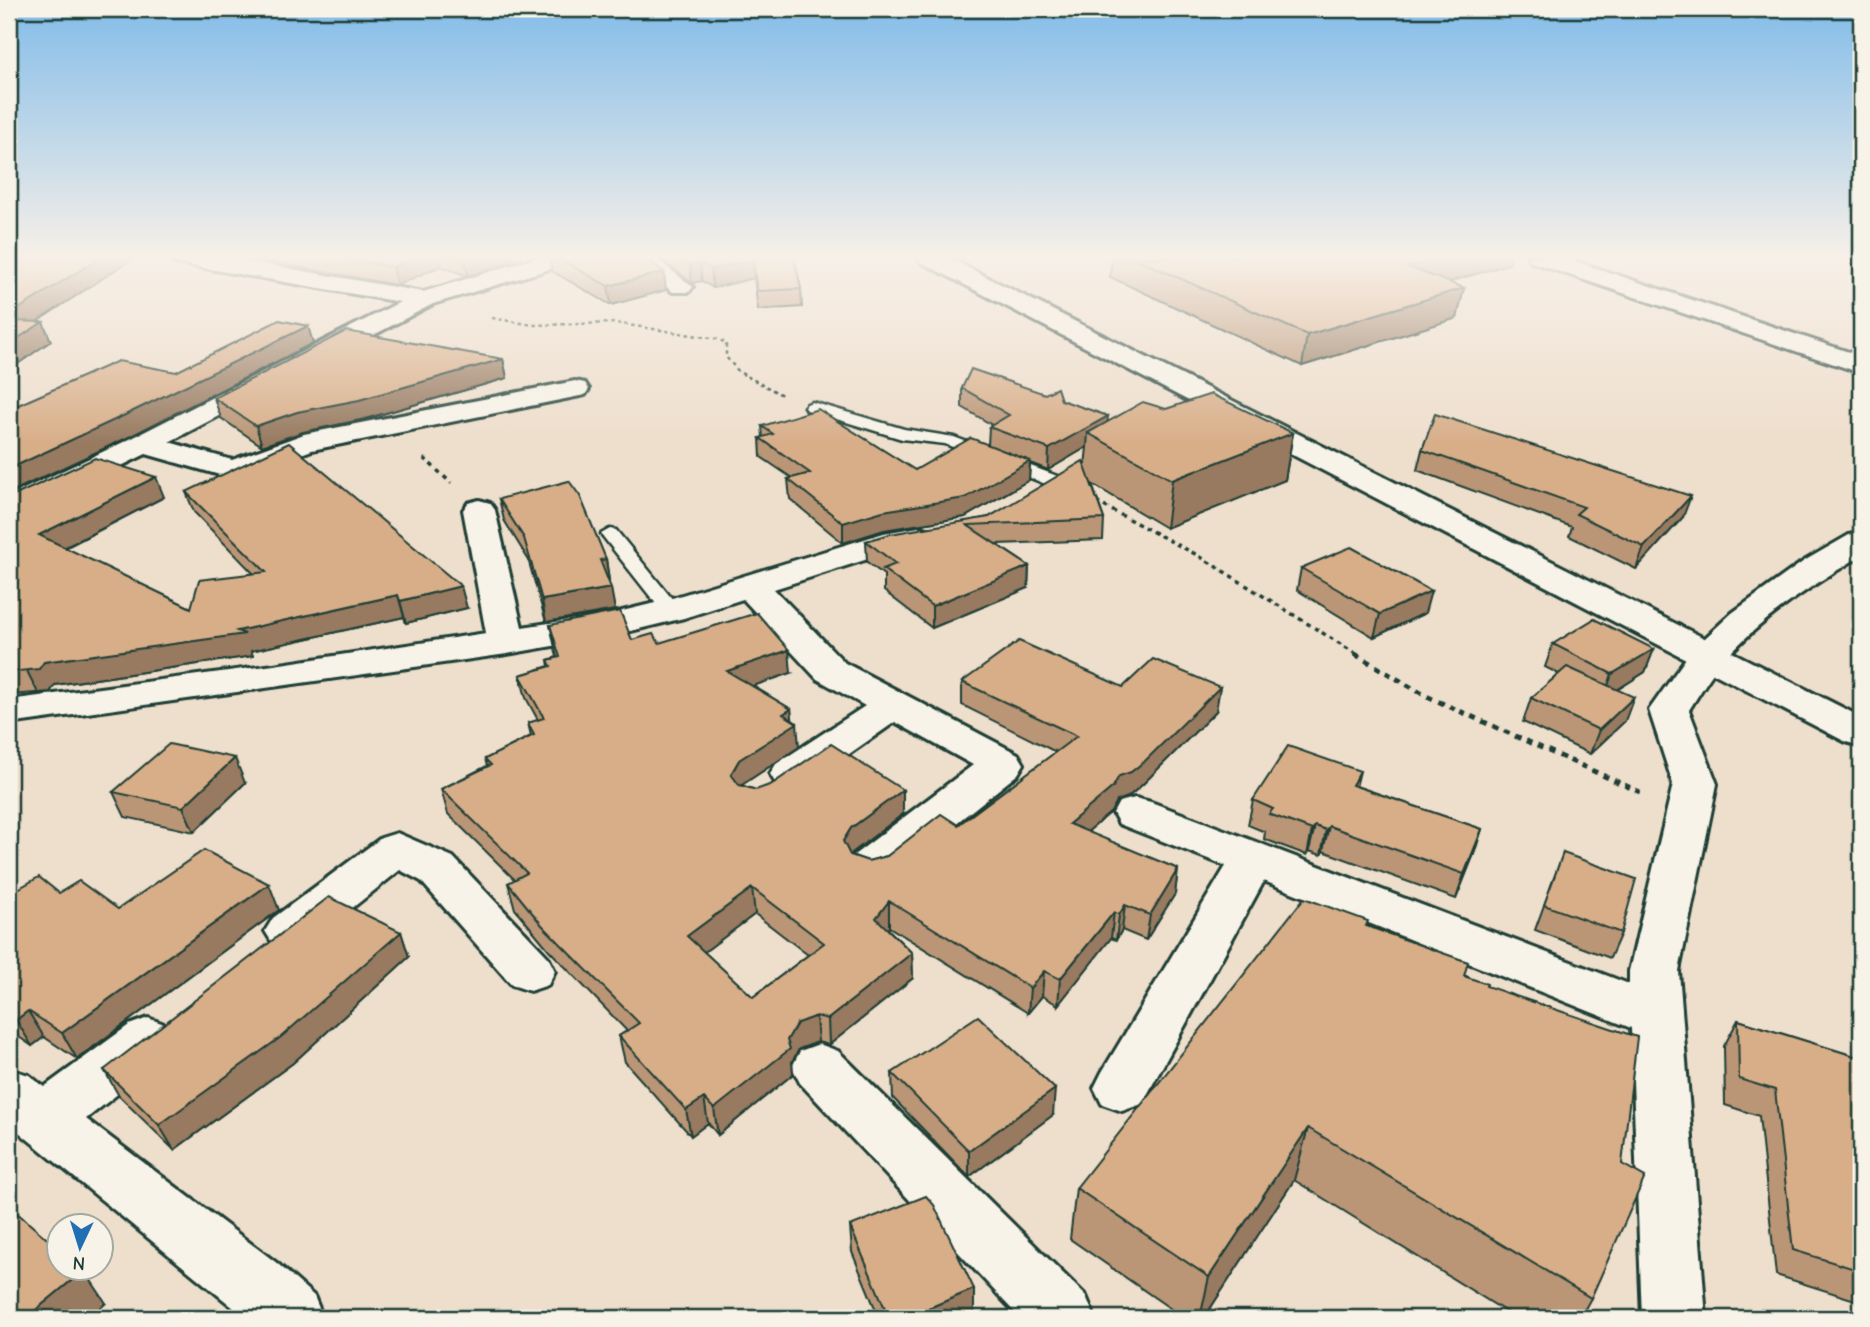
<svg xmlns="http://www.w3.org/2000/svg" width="1870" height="1327" font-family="'Comic Neue',sans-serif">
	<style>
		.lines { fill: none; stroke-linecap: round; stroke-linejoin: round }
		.service-casing { stroke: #1f3d34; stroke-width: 5 }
		.minor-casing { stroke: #1f3d34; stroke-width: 6 }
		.tertiary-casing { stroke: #1f3d34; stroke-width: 6 }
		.path-far2 { stroke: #1f3d34; stroke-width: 2.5; stroke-dasharray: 3.5 3.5; stroke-linecap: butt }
		.path-far1 { stroke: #1f3d34; stroke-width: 3.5; stroke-dasharray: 4.5 4.5; stroke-linecap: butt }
		.path { stroke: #1f3d34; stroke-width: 5; stroke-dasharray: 6 6; stroke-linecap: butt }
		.service { fill: #f7f3e8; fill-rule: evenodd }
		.minor { fill: #f7f3e8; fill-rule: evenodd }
		.tertiary { fill: #f7f3e8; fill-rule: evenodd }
		.wall { fill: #ba9676; stroke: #1f3d34; stroke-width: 2; fill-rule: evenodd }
		.shaded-wall { fill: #977a60; stroke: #1f3d34; stroke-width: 2 }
		.building { fill: #d8ae89; stroke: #1f3d34; stroke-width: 2; fill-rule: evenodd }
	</style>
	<rect width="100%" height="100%" fill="#eedecc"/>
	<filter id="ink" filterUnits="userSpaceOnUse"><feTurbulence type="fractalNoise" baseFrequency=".0143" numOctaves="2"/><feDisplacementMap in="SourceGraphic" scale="14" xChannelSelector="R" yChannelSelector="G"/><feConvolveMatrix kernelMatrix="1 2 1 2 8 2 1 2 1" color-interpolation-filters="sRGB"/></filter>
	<g filter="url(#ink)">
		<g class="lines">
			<g class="service-casing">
				<g id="service">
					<path d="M 812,402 L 904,429 L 954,437 L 1060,477 L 1063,481 L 1060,485 L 1048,485 L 945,444 L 902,439 L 807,410 L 804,407 L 807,404 Z"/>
					<path d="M 610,529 L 616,530 L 678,606 L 681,610 L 678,614 L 664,614 L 601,534 Z"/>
				</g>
			</g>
			<g class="minor-casing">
				<g id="minor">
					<path d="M 170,257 L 223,257 L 423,292 L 539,257 L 576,257 L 573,262 L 433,304 L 169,442 L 232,460 L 304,434 L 575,381 L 585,383 L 589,389 L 585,395 L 575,397 L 312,450 L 234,479 L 146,454 L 20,515 L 9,518 L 9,496 L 132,438 L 400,302 L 181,264 L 173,262 Z"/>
					<path d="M 627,257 L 654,257 L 693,287 L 689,292 L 673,292 Z"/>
					<path d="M 1528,257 L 1563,257 L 1861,356 L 1861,373 L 1531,262 Z"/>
					<path d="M 479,500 L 490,503 L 495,510 L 522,627 L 610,614 L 659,602 L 884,533 L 919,527 L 931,530 L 936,537 L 931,544 L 890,552 L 774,589 L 845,663 L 1018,754 L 1024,764 L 1018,774 L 886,879 L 870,884 L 854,879 L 847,867 L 854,855 L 973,765 L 895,722 L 806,784 L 791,788 L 776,784 L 770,774 L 776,764 L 865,706 L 817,679 L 743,599 L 684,618 L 610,636 L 507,654 L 9,724 L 9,700 L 274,665 L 486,633 L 463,510 L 468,503 Z"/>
					<path d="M 1861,532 L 1861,556 C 1810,586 1754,623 1716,669 C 1706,682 1698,696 1689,710 L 1717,784 L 1679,971 L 1706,1318 L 1642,1318 L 1631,1028 L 1264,881 L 1142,1104 L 1122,1111 L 1102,1104 L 1094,1088 L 1102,1072 L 1226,866 L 1119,824 L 1113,813 L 1119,802 L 1135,798 L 1151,802 L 1629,984 L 1629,971 L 1673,784 L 1649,710 L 1691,651 L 1732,613 L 1804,561 L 1849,535 Z"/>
					<path d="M 397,833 L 453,857 L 548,957 L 555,971 L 548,985 L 530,991 L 512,985 L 421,881 L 400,870 L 307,944 L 290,949 L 273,944 L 265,931 L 273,918 L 381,838 Z"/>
					<path d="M 148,1018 L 167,1025 L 175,1040 L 167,1055 L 86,1119 L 278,1264 L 314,1296 L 323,1318 L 246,1318 L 9,1124 L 9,1069 L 29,1075 L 44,1087 L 129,1025 Z"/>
					<path d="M 819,1044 L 838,1051 L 1086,1296 L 1095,1318 L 1020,1318 L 800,1083 L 792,1067 L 800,1051 Z"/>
				</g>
			</g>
			<g class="tertiary-casing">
				<path id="tertiary" d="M 918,257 L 947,257 L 1861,717 L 1861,746 L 1846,742 L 921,262 Z"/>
			</g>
			<path class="path-far2" d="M 492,318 L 533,325 L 616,323 L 717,339 L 726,343 L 726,357 L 739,372 L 782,395"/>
			<g class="path-far1">
				<path d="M 424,458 L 451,483"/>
				<path d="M 1096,502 L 1199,556 L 1358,655"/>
			</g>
			<path class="path" d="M 1355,654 L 1426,696 L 1640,792"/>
			<use href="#service" class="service"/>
			<use href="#minor" class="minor"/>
			<use href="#tertiary" class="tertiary"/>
		</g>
		<g class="wall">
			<path d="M 241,257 L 523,257 L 468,276 L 441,266 L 397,285 Z"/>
			<path d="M 549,257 L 645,257 L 666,290 L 611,305 L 552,271 Z"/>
			<path d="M 658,257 L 794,257 L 801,289 L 802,307 L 758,310 L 754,278 L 713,288 L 702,281 L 692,283 Z"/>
			<path d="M 1112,257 L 1511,257 L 1509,264 L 1449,282 L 1464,288 L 1457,318 L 1302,366 L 1110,277 Z"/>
			<path d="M 503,359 L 507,378 L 365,419 L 303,432 L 262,446 L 221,418 L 214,398 Z"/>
			<path d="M 962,388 L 1061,400 L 1107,422 L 1166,409 L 1293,433 L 1285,480 L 1166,528 L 1092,484 L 1104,519 L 1103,540 L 996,544 L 1029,566 L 1028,588 L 932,628 L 884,591 L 884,575 L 867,562 L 866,541 L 989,517 L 1085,466 L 1087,447 L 1048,470 L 1030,463 L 1029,480 L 965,517 L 884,530 L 843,543 L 790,499 L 788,479 L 792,478 L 761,457 L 760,438 L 763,437 L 762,426 L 915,470 L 988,445 L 989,427 L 992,425 L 962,407 Z"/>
			<path d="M 1422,450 L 1683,517 L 1636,569 L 1569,536 L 1572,527 L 1417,470 Z"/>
			<path d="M 186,492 L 467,608 L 406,623 L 404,617 L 251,651 L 253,656 L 55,685 L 50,692 L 9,695 L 9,498 L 164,497 L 65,548 L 191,608 L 253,573 L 194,512 Z"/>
			<path d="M 499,499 L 606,559 L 609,581 L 608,581 L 615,610 L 546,622 L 528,559 L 504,520 Z"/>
			<path d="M 1301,568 L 1425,613 L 1374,637 L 1297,590 Z"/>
			<path d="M 550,625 L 632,640 L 659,643 L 791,673 L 753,686 L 791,709 L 792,720 L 799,747 L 741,785 L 756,790 L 903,814 L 852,853 L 851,855 L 868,861 L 887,856 L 958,825 L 1056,752 L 962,705 L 962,682 L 1123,687 L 1216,711 L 1143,784 L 1128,797 L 1117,801 L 1111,812 L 1087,832 L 1178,869 L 1175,894 L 1146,940 L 1122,930 L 1116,940 L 1111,938 L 1058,1005 L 1042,996 L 1028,1013 L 889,927 L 888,929 L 912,953 L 913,978 L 829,1045 L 818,1042 L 799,1049 L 792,1062 L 793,1074 L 718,1135 L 708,1123 L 691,1136 L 625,1062 L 619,1036 L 627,1031 L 549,950 L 515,909 L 508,883 L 515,880 L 448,814 L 441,789 L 487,766 L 485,759 L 531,736 L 528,723 L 538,720 L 526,698 L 520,675 L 549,666 L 548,660 L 557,657 ZM 755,914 L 808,955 L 753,997 L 704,952 Z"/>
			<path d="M 1553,644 L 1654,649 L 1645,672 L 1617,690 L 1625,721 L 1590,754 L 1523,722 L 1531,698 L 1559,674 L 1545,667 Z"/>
			<path d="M 245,783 L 194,832 L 125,817 L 113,792 Z"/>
			<path d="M 1356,786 L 1482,829 L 1474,854 L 1456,899 L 1323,851 L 1321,855 L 1309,851 L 1307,855 L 1264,839 L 1265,832 L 1248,825 L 1253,800 Z"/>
			<path d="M 1563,853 L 1621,933 L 1610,958 L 1535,930 Z"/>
			<path d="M 59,893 L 118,909 L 279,910 L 77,1059 L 44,1037 L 32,1046 L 9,1030 L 9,894 Z"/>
			<path d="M 1367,926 L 1486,986 L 1591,1298 L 1580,1318 L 1516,1318 L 1294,1180 L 1204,1318 L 1184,1318 L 1070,1239 L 1076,1188 Z"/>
			<path d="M 401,932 L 409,957 L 293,1063 L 174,1150 L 119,1096 L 104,1070 Z"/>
			<path d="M 1738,1020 L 1861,1058 L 1861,1302 L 1776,1275 L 1759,1116 L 1725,1105 L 1724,1046 Z"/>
			<path d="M 892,1073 L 1053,1115 L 969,1177 L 893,1098 Z"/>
			<path d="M 850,1226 L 974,1289 L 974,1314 L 964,1318 L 879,1318 L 852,1252 Z"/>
		</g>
		<g class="shaded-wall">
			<path d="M 9,257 L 42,257 L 9,277 Z"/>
			<path d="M 101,257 L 135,257 L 9,340 L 9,315 Z"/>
			<path d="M 415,257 L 439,257 L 441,266 L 397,285 L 393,267 Z"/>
			<path d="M 465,257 L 523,257 L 468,276 Z"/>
			<path d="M 1442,257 L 1511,257 L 1509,264 L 1402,296 L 1408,267 Z"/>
			<path d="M 753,260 L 754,278 L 713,288 L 711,269 Z"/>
			<path d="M 700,263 L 702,281 L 692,283 L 690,265 Z"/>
			<path d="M 664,272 L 666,290 L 611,305 L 608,286 Z"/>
			<path d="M 1464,288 L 1457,318 L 1302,366 L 1307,335 Z"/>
			<path d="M 43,322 L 51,341 L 9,370 L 9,344 Z"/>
			<path d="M 308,326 L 313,343 L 131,436 L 9,493 L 9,469 Z"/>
			<path d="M 503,359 L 507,378 L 365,419 L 303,432 L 262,446 L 256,426 L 297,412 Z"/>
			<path d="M 1108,416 L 1106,436 L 1088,433 L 1087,447 L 1048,470 L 1049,449 Z"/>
			<path d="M 1293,433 L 1285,480 L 1166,528 L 1172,480 Z"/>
			<path d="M 1030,461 L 1029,480 L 965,517 L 884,530 L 843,543 L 843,523 Z"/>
			<path d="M 156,477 L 164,497 L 48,556 L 39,535 Z"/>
			<path d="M 1691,496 L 1683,517 L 1636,569 L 1644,547 Z"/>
			<path d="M 606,559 L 609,581 L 603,582 L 600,560 Z"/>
			<path d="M 1029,566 L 1028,588 L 932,628 L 932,606 Z"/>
			<path d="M 461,586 L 467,608 L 406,623 L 400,601 Z"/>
			<path d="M 611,588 L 615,610 L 546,622 L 542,600 Z"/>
			<path d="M 1431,591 L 1425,613 L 1374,637 L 1380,614 Z"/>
			<path d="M 398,595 L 404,617 L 251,651 L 253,656 L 55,685 L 50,692 L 38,693 L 27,671 L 44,662 L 237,631 Z"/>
			<path d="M 1654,649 L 1645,672 L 1604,698 L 1612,674 Z"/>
			<path d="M 789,650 L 791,673 L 729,694 L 727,671 Z"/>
			<path d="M 1220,687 L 1216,711 L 1143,784 L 1128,797 L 1117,801 L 1111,812 L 1067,849 L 1069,824 L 1119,776 Z"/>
			<path d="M 1634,697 L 1625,721 L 1590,754 L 1599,730 Z"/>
			<path d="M 791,709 L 793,725 L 797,723 L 799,747 L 742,785 L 734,799 L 731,774 L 739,760 L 783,714 Z"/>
			<path d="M 235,758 L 245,783 L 194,832 L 183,807 Z"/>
			<path d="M 1360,771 L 1354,795 L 1352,785 Z"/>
			<path d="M 903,790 L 903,814 L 852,853 L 845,866 L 843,841 L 851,828 Z"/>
			<path d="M 1315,826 L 1309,851 L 1307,855 L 1312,830 Z"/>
			<path d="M 1329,826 L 1323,851 L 1321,855 L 1326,830 Z"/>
			<path d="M 1482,829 L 1474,854 L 1456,899 L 1464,874 Z"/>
			<path d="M 1178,869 L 1175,894 L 1146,940 L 1150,915 Z"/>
			<path d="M 269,884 L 279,910 L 77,1059 L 62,1033 Z"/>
			<path d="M 752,888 L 755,914 L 691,962 L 687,936 Z"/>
			<path d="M 889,901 L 889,927 L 877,943 L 876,918 Z"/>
			<path d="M 1125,905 L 1122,930 L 1116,940 L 1119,915 Z"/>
			<path d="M 1114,912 L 1111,938 L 1058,1005 L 1060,979 Z"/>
			<path d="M 401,932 L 409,957 L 293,1063 L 174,1150 L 159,1125 Z"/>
			<path d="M 912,953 L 913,978 L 829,1045 L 828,1019 Z"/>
			<path d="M 1044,971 L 1042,996 L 1028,1013 L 1030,988 Z"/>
			<path d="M 28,1011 L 44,1037 L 32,1046 L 16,1020 Z"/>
			<path d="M 816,1016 L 818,1042 L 799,1049 L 792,1062 L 793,1074 L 718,1135 L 714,1109 L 787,1040 L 797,1023 Z"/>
			<path d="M 1055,1089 L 1053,1115 L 969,1177 L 969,1151 Z"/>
			<path d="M 704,1098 L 708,1123 L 691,1136 L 686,1110 Z"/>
			<path d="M 1308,1128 L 1294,1180 L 1204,1318 L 1200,1318 L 1209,1277 Z"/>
			<path d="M 84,1270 L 106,1303 L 89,1318 L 26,1318 Z"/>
			<path d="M 974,1289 L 974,1314 L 964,1318 L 905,1318 Z"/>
		</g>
		<g class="building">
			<path d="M 29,257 L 101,257 L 9,315 L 9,269 Z"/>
			<path d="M 338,257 L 415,257 L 393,267 Z"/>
			<path d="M 556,257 L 645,257 L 664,272 L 608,286 Z"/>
			<path d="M 680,257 L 794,257 L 801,289 L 757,291 L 753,260 L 711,269 L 700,263 L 690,265 Z"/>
			<path d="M 1132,257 L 1442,257 L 1408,267 L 1464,288 L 1307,335 Z"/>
			<path d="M 279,320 L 308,326 L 123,416 L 9,469 L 9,409 L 118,361 L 176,372 Z"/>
			<path d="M 9,321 L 43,322 L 9,344 Z"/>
			<path d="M 346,331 L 503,359 L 359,400 L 297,412 L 256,426 L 214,398 Z"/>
			<path d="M 971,369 L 1045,394 L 1057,388 L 1061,400 L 1108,416 L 1049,449 L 989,427 L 1009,415 L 962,388 Z"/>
			<path d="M 1211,394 L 1293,433 L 1172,480 L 1088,433 L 1143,402 L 1166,409 Z"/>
			<path d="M 818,409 L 915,470 L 971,438 L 1030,461 L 965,498 L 883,511 L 843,523 L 788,479 L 810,473 L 760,438 L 773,434 L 762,426 Z"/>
			<path d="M 1435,414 L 1691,496 L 1644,547 L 1576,514 L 1584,507 L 1422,450 Z"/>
			<path d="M 289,443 L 461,586 L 400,601 L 398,595 L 237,631 L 245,634 L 44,662 L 39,669 L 9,672 L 9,498 L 95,458 L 156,477 L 39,535 L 191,608 L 199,580 L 266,572 L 186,492 Z"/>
			<path d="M 1083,461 L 1104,519 L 967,525 L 1029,566 L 932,606 L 883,569 L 896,564 L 866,541 L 890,534 L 989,517 Z"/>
			<path d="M 569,481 L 580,496 L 606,559 L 600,560 L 611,588 L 542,600 L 524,538 L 499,499 Z"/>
			<path d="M 1351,547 L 1431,591 L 1380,614 L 1301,568 Z"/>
			<path d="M 620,611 L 632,640 L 653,634 L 659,643 L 757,613 L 789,650 L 727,671 L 791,709 L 783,714 L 797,723 L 739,760 L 731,774 L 739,785 L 756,790 L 772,784 L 831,744 L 903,790 L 851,828 L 843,841 L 850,855 L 868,861 L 887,856 L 941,814 L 958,825 L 1077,736 L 962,682 L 1019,641 L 1123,687 L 1153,659 L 1220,687 L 1146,760 L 1131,772 L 1119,776 L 1113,787 L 1069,824 L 1178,869 L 1150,915 L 1125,905 L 1119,915 L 1114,912 L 1060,979 L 1044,971 L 1030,988 L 889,901 L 876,918 L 912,953 L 828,1019 L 816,1016 L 797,1023 L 787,1040 L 790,1049 L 714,1109 L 704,1098 L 686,1110 L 619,1036 L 639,1023 L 542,925 L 508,883 L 527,873 L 441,789 L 491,765 L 485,759 L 534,735 L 528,723 L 544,718 L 520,675 L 551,666 L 548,660 L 560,657 L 550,625 ZM 752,888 L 824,943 L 753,997 L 687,936 Z"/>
			<path d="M 1594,619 L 1654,649 L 1612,674 L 1553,644 Z"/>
			<path d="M 1567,667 L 1634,697 L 1599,730 L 1531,698 Z"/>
			<path d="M 169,744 L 235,758 L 183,807 L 113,792 Z"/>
			<path d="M 1288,746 L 1360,771 L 1352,785 L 1482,829 L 1464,874 L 1329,826 L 1326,830 L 1315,826 L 1312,830 L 1269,814 L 1273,809 L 1253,800 Z"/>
			<path d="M 204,850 L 269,884 L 62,1033 L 28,1011 L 16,1020 L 9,1015 L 9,894 L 39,877 L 59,893 L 79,881 L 118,909 Z"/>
			<path d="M 1563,853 L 1636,879 L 1621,933 L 1544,905 Z"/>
			<path d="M 329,897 L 401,932 L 281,1037 L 159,1125 L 104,1070 Z"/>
			<path d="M 1304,898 L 1368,921 L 1366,926 L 1468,962 L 1464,976 L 1487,984 L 1486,986 L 1637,1037 L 1622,1164 L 1645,1177 L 1591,1298 L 1308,1128 L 1209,1277 L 1076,1188 Z"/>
			<path d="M 978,1016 L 1055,1089 L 969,1151 L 892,1073 Z"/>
			<path d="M 1738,1020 L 1861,1058 L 1861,1271 L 1793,1250 L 1775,1090 L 1739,1079 Z"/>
			<path d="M 926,1196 L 934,1205 L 974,1289 L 905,1318 L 889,1318 L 850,1226 Z"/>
			<path d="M 9,1206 L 60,1250 L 60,1268 L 81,1268 L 84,1270 L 26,1318 L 9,1318 Z"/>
		</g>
	</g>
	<linearGradient id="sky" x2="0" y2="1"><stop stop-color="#82bce9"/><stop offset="0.58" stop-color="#f7f0e8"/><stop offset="1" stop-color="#f7f0e8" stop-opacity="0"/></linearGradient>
	<rect width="1870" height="443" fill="url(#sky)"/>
	<rect width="1870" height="1327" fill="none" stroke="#f7f3e8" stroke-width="35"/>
	<rect x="18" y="18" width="1835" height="1292" fill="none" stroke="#1f3d34" stroke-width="2.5" filter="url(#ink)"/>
	<g transform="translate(80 1247) rotate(184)"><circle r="33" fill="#f7f3e8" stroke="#a1aaa0" stroke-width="2"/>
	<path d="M0-5L12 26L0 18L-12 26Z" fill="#1f6fb2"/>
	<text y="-10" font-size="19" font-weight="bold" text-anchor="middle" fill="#1f3d34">N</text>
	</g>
</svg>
